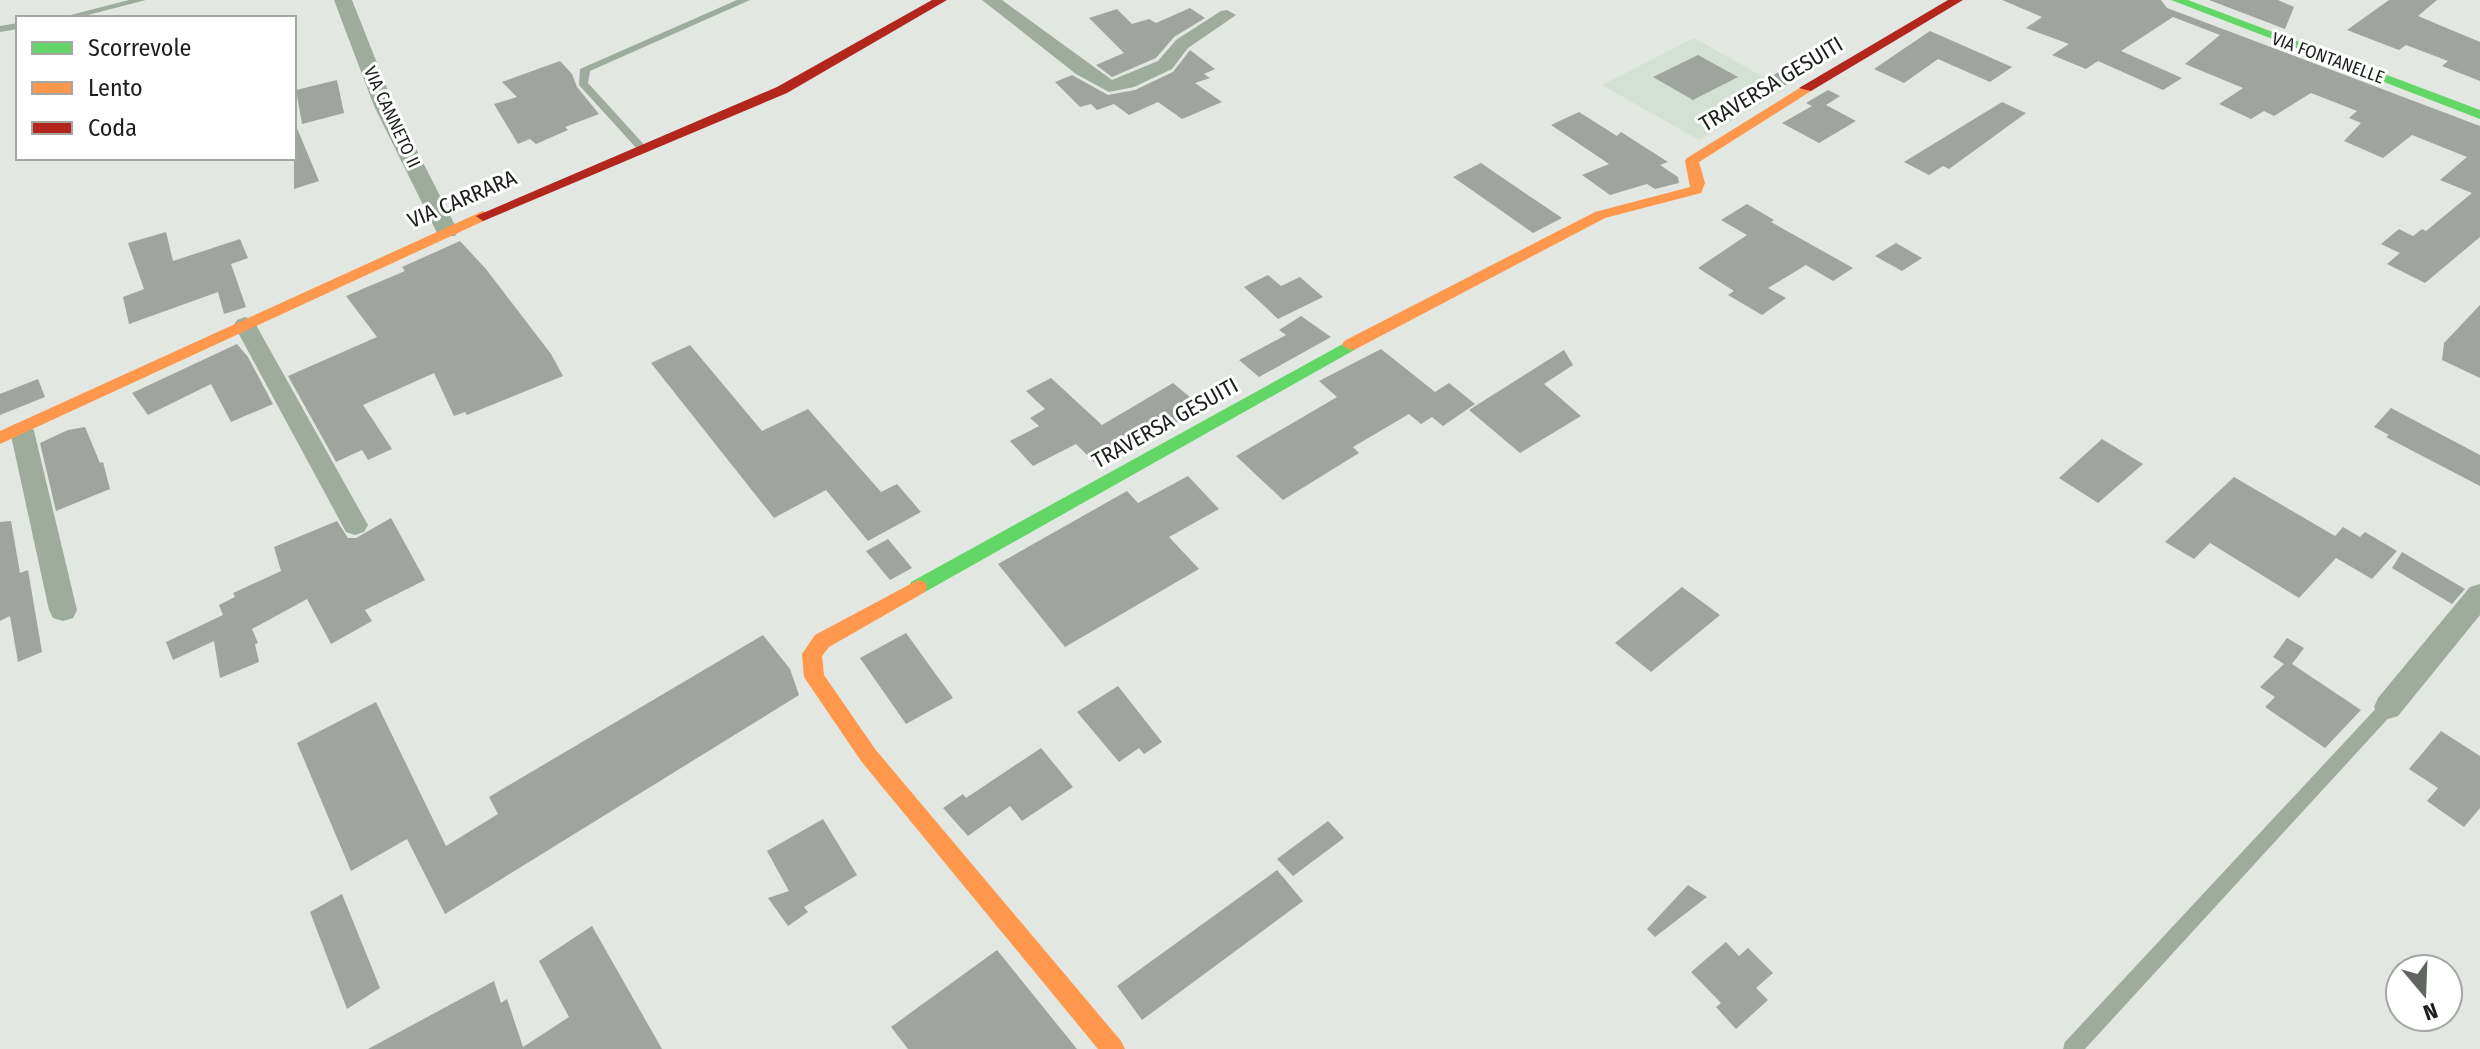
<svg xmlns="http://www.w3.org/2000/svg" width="2480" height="1049" font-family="'Fira Sans Condensed',sans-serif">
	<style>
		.built { fill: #d3e0d3 }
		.building { fill: #9fa49f }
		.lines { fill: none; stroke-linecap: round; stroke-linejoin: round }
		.lane { fill: #9dac9d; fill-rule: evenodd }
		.street { fill: #9dac9d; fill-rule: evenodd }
		.fast { fill: #63d668; fill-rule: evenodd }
		.slow { fill: #ff974d; fill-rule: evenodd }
		.jam { fill: #b3261e; fill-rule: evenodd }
		.labels { text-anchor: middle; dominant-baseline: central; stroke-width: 6; stroke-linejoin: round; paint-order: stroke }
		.far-street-label { font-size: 18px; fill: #1c201b; stroke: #fff }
		.street-label { font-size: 22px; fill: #1c201b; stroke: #fff }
	</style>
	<rect width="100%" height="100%" fill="#e2e8e1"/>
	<path class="built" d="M 1694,38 L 1785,89 L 1699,140 L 1602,85 Z"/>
	<g class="building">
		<path d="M 2002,0 L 2161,0 L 2167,8 L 2480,126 L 2480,237 L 2425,283 L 2387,264 L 2400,253 L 2381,244 L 2399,229 L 2413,236 L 2422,229 L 2426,231 L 2472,193 L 2440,180 L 2467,157 L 2412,135 L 2383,158 L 2344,141 L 2361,123 L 2349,118 L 2357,111 L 2311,93 L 2274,116 L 2264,111 L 2251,119 L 2219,104 L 2243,88 L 2185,64 L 2220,35 L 2173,17 L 2121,51 L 2182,78 L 2163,90 L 2098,61 L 2086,69 L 2052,55 L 2069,44 L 2026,28 L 2042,17 Z"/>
		<path d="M 2209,0 L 2278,0 L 2294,7 L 2285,29 Z"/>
		<path d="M 2389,0 L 2437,0 L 2418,16 L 2480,42 L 2480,81 L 2442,66 L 2448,61 L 2406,45 L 2399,50 L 2347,30 Z"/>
		<path d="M 1190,8 L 1205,18 L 1174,37 L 1156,58 L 1112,77 L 1096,65 L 1124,53 L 1089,18 L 1117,9 L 1132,24 L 1149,19 L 1156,23 Z"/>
		<path d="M 1930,31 L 2012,67 L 1990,82 L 1938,59 L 1904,83 L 1874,69 Z"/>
		<path d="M 1190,50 L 1215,69 L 1204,74 L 1210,78 L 1195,83 L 1222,102 L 1182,119 L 1158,102 L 1129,115 L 1114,104 L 1097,110 L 1091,104 L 1080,107 L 1055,82 L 1072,75 L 1108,95 L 1135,90 L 1173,72 Z"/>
		<path d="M 1698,55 L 1738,77 L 1693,100 L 1653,77 Z"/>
		<path d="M 560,61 L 572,74 L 577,87 L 599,114 L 565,127 L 568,130 L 536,144 L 530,139 L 518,144 L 494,104 L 517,97 L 502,82 Z"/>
		<path d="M 1783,69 L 1800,77 L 1778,89 L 1763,82 Z"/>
		<path d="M 337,80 L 344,113 L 302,124 L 296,90 Z"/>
		<path d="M 1828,90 L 1840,96 L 1826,105 L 1856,121 L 1819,143 L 1782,123 L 1812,106 L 1806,103 Z"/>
		<path d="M 2002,102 L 2026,113 L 1949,169 L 1943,166 L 1929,175 L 1904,162 Z"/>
		<path d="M 1579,112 L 1617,136 L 1621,132 L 1668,162 L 1660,165 L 1678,177 L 1679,183 L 1655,189 L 1647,184 L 1610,195 L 1582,175 L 1609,164 L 1551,125 Z"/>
		<path d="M 294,121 L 319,181 L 294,189 Z"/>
		<path d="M 1481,163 L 1516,187 L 1562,218 L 1533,233 L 1453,177 Z"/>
		<path d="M 1747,204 L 1774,220 L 1771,222 L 1853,268 L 1833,281 L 1806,265 L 1768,288 L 1786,298 L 1762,315 L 1728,295 L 1734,291 L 1698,268 L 1747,235 L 1721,220 Z"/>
		<path d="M 166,232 L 173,261 L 240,239 L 248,258 L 231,264 L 246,307 L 224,314 L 218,292 L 129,324 L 123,297 L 144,289 L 128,243 Z"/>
		<path d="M 460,241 L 486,269 L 551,354 L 563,376 L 467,415 L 465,412 L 454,416 L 434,373 L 363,405 L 392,449 L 368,460 L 362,450 L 336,462 L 288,376 L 377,337 L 346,296 L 405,271 L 402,267 Z"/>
		<path d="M 1896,243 L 1922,258 L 1902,271 L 1875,256 Z"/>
		<path d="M 1268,275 L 1281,286 L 1300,277 L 1323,297 L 1278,319 L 1244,287 Z"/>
		<path d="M 2480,305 L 2480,378 L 2442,360 L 2444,343 Z"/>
		<path d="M 1301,316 L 1331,337 L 1259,377 L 1239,360 L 1286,335 L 1279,330 Z"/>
		<path d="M 237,344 L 248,357 L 273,404 L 231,422 L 211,384 L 148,415 L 132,393 Z"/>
		<path d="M 690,345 L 762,431 L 808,409 L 881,492 L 897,484 L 921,512 L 868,541 L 826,490 L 774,518 L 651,363 Z"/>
		<path d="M 1381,349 L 1435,392 L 1449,383 L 1475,404 L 1443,426 L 1432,417 L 1421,424 L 1409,414 L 1353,447 L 1359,453 L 1283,500 L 1236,456 L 1337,397 L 1319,381 Z"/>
		<path d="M 1564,350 L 1573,365 L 1544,384 L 1581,416 L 1520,453 L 1469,410 Z"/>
		<path d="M 1051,378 L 1102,425 L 1173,383 L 1203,408 L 1098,466 L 1076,444 L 1033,466 L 1010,441 L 1039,426 L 1030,418 L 1045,409 L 1026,391 Z"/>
		<path d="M 38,379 L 45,397 L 0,415 L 0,394 Z"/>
		<path d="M 2391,408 L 2480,455 L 2480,486 L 2386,437 L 2389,435 L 2374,427 Z"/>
		<path d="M 85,427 L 100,463 L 103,462 L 110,489 L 56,511 L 40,443 L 68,430 Z"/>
		<path d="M 2102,439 L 2143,464 L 2098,503 L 2059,478 Z"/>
		<path d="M 1188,476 L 1219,509 L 1169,537 L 1199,569 L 1065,647 L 998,564 L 1127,491 L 1138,503 Z"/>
		<path d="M 2234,477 L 2335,536 L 2343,527 L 2360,537 L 2365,532 L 2397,551 L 2372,579 L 2336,558 L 2299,598 L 2210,543 L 2194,559 L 2165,542 Z"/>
		<path d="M 391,518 L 425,580 L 365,610 L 372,621 L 331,644 L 307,599 L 252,629 L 258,643 L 255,644 L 259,662 L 220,678 L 214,641 L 173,660 L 166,642 L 223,615 L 219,605 L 235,597 L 233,593 L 281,571 L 274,547 L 337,521 L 348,538 L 356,538 Z"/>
		<path d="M 11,521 L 20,573 L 28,570 L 42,652 L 18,662 L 10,616 L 0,621 L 0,522 Z"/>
		<path d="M 888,539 L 912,568 L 890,580 L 866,551 Z"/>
		<path d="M 2402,552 L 2465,589 L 2452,604 L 2392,568 Z"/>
		<path d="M 1682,587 L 1720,615 L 1651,672 L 1615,643 Z"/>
		<path d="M 906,633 L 953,698 L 906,724 L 860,658 Z"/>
		<path d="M 763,635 L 790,669 L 799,695 L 445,914 L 407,839 L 351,871 L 297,743 L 376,702 L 446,846 L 498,814 L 489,797 Z"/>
		<path d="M 2287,638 L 2304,648 L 2292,664 L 2361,710 L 2325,748 L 2265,707 L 2275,697 L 2260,687 L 2284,664 L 2273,657 Z"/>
		<path d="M 1118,686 L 1162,742 L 1144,754 L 1139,748 L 1119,762 L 1077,712 Z"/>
		<path d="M 2441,731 L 2480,756 L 2480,808 L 2464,827 L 2427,801 L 2438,788 L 2409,769 Z"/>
		<path d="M 1041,748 L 1073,787 L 1022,821 L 1010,806 L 968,836 L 943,808 L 963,794 L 966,798 Z"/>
		<path d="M 823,819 L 857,875 L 804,907 L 808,912 L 788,926 L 768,898 L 789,891 L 767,851 Z"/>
		<path d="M 1328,821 L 1344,838 L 1293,876 L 1277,859 Z"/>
		<path d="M 1277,870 L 1303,901 L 1142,1020 L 1117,986 Z"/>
		<path d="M 1688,885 L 1707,897 L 1655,937 L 1647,929 Z"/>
		<path d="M 342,894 L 380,988 L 347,1009 L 310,912 Z"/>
		<path d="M 592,926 L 662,1049 L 368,1049 L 494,981 L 501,1003 L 507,999 L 523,1047 L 569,1017 L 539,961 Z"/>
		<path d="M 1726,942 L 1739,956 L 1748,948 L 1773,973 L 1756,988 L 1768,1000 L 1736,1029 L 1716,1007 L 1721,1003 L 1691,972 Z"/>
		<path d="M 997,950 L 1077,1049 L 908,1049 L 891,1027 Z"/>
	</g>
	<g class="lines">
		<g class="lane">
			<path d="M 129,0 L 146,0 L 76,18 L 59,18 Z"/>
			<path d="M 737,0 L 750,0 L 590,71 L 588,83 L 648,149 L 647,151 L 639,151 L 579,85 L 580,69 Z"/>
			<path d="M 18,23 L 18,29 L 0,32 L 0,26 Z"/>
			<path d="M 2388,700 L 2394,702 L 2396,707 L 2394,712 L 2085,1049 L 2063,1049 L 2065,1042 L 2382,702 Z"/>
		</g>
		<g class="street">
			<path d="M 334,0 L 352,0 L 394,106 L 458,231 L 455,236 L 439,236 L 436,231 L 374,106 Z"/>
			<path d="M 982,0 L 1002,0 L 1112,80 L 1158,61 L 1176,40 L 1221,11 L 1227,10 L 1236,15 L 1188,48 L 1172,69 L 1134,87 L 1109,92 L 1076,74 Z"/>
			<path d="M 245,317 L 253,320 L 256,325 L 364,518 L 368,525 L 364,532 L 355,535 L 346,532 L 234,325 L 237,320 Z"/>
			<path d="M 22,422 L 31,425 L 34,431 L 77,610 L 73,618 L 63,621 L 53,618 L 49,610 L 10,431 L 13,425 Z"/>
			<path d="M 2480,584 L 2480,615 L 2398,716 L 2388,719 L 2378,716 L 2374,707 L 2378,698 L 2470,587 Z"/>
		</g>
		<g class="fast">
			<path d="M 2171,0 L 2188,0 L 2480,110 L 2480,119 Z"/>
			<path d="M 1350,340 L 1358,345 L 1356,349 L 925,592 L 911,592 L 909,587 L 911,582 Z"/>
		</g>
		<g class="slow">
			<path d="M 1806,84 L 1813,88 L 1811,91 L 1699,162 L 1705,183 L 1701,193 L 1605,218 L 1356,349 L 1350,350 L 1342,345 L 1344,341 L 1595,212 L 1690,187 L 1685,161 L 1687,158 Z"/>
			<path d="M 483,211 L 490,216 L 488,219 L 0,444 L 0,431 Z"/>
			<path d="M 918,580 L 925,582 L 927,587 L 925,592 L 829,647 L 822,656 L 824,675 L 875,749 L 1121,1041 L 1125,1049 L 1098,1049 L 861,761 L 804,677 L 802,654 L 815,635 Z"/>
		</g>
		<g class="jam">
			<path d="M 932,0 L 947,0 L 787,93 L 488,219 L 483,221 L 476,216 L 777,87 Z"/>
			<path d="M 1948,0 L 1963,0 L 1811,91 L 1799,88 Z"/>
		</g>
	</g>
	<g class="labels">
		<g class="far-street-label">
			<text transform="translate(2328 58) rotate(20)">VIA FONTANELLE</text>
			<text transform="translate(392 117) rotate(65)">VIA CANNETO II</text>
		</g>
		<g class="street-label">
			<text transform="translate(1771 84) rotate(-31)">TRAVERSA GESUITI</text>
			<text transform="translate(462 199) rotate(-23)">VIA CARRARA</text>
			<text transform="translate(1165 423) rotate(-29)">TRAVERSA GESUITI</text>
		</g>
	</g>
	<rect x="16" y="16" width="280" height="144" fill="#ffffff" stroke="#a4a6a4" stroke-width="2"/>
	<rect x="32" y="42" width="40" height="12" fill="#63d668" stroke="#a4a6a4" stroke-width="2"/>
	<text x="88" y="56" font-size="24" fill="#1c201b">Scorrevole</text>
	<rect x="32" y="82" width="40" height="12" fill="#ff974d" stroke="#a4a6a4" stroke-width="2"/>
	<text x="88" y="96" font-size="24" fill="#1c201b">Lento</text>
	<rect x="32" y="122" width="40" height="12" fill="#b3261e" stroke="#a4a6a4" stroke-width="2"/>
	<text x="88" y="136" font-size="24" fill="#1c201b">Coda</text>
	<g transform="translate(2424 993) rotate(161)"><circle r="38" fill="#ffffff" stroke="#a4a6a4" stroke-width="2"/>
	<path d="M0-6L14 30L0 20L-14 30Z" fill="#616660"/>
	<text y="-12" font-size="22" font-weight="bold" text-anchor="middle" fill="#1c201b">N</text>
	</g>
</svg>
